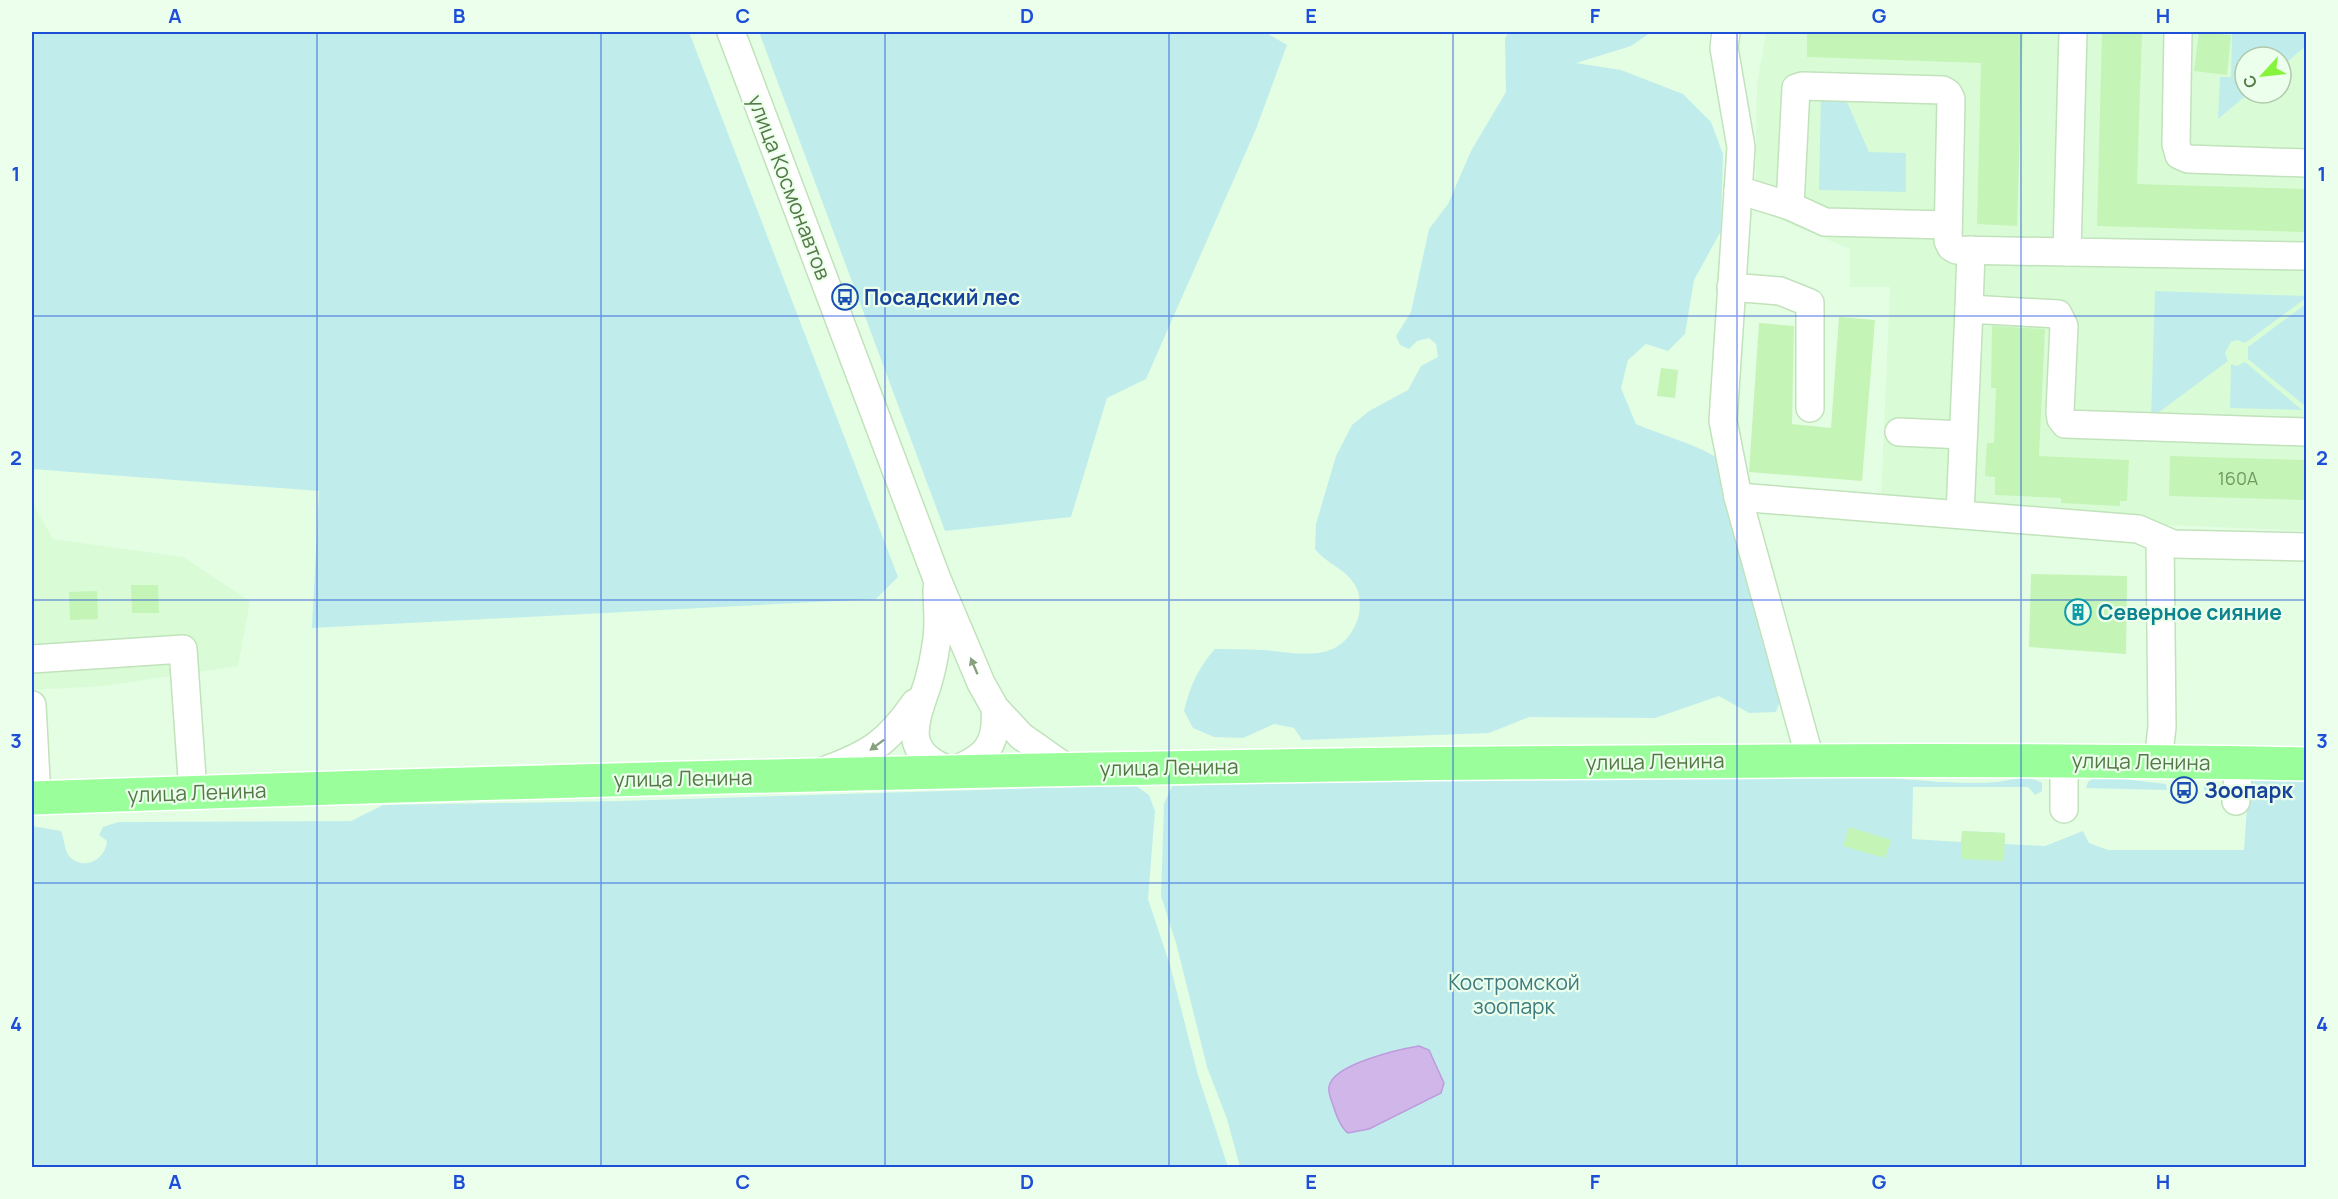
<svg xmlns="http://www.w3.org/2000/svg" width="2338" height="1199" font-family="Manrope,sans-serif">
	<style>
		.residential { fill: #d9fcd7; fill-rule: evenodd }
		.green { fill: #c0edec }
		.water { fill: #d1b6ea; stroke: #be9bdd; stroke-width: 1.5 }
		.building { fill: #c4f4b6 }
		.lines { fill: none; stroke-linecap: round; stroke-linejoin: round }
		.minor-casing { stroke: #c1e2bb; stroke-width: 30 }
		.major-casing { stroke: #fff; stroke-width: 36 }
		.minor { stroke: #fff; stroke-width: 27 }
		.major { stroke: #9aff9a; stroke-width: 33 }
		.oneway { fill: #87a17e }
		.grid { fill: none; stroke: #1d4ed8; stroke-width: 1.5; stroke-opacity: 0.55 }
		.labels { text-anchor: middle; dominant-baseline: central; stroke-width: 4.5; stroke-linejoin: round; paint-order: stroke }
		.number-label { font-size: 18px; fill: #709862 }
		.street-label { font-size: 21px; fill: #547946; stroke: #ecffec }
		.transit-label { font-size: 21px; font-weight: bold; fill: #164399; stroke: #ecffec; text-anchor: start }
		.culture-label { font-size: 21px; font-weight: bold; fill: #0d838f; stroke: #ecffec; text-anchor: start }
		.park-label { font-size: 21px; fill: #3d7b81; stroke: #ecffec }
		.neatline { fill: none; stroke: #1d4ed8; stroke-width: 2 }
		.grid-label { font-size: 20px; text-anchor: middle; font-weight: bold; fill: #1d4ed8 }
	</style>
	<rect width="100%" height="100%" fill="#e4fee3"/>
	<g class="residential">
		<path d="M 1766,32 L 2306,32 L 2306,531 L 2167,525 L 1881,499 L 1890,287 L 1850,287 L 1850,249 L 1755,209 L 1757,84 ZM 2245,57 L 2281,57 L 2281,93 L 2245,93 Z"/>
		<path d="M 32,502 L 53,539 L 183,557 L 250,601 L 238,666 L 105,686 L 32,690 Z"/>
	</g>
	<g class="green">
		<path d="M 32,32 L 689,32 L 898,577 L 876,599 L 312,628 L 319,491 L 32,469 Z"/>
		<path d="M 759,32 L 1265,32 L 1287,45 L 1256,129 L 1146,379 L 1107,398 L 1071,517 L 945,531 Z"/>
		<path d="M 1509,32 L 1651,32 L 1631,46 L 1576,63 L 1621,70 L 1683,94 L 1711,122 L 1723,154 L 1721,231 L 1694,280 L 1685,334 L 1668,351 L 1646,344 L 1628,360 L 1621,388 L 1636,424 C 1663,436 1691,442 1716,457 L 1784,691 L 1776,712 L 1749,713 L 1719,696 L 1655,718 L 1529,717 L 1489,733 L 1302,740 L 1294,728 L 1274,724 L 1243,738 L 1214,737 L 1193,728 L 1184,711 C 1190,686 1198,668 1215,649 C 1230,649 1246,649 1261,650 C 1299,652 1339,666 1357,621 C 1361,612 1361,594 1355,585 C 1345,568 1328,565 1315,549 L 1316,524 L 1336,456 L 1352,425 L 1369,411 L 1408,390 L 1421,366 L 1438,357 L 1436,344 L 1429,338 L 1417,341 L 1409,349 L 1400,345 L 1396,336 L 1411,312 L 1429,229 L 1448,204 L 1471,151 L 1506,92 L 1505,38 Z"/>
		<path d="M 2232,32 L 2306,32 L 2306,46 L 2281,67 L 2281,57 L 2245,57 L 2245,93 L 2249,93 L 2218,119 L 2220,77 L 2231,77 Z"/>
		<path d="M 1821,92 L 1843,93 L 1869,152 L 1906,153 L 1906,192 L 1819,190 Z"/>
		<path d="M 2155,291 L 2306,296 L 2306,298 L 2245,343 L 2237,340 L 2231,342 L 2225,353 L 2228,361 L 2151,418 Z"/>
		<path d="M 2306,304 L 2305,406 L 2248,359 L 2248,347 Z"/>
		<path d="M 2245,362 L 2302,410 L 2230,408 L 2231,364 L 2237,366 Z"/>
		<path d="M 2097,776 L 2166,784 L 2167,790 L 2086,788 L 2088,782 Z"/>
		<path d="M 1880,777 C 1918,780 1958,785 1997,782 C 2011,780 2028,774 2042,783 L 2042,791 L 2035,795 L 2028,787 L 1913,787 L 1912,839 L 1961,842 L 1962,831 L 2005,833 L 2005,844 L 2045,846 L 2083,831 L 2089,843 L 2108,850 L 2244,850 L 2248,792 L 2204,790 L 2204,786 L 2251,781 L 2306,781 L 2306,1167 L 1240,1167 L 1227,1119 L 1207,1067 L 1176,943 L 1161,896 L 1164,804 L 1172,786 L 1409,779 Z"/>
		<path d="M 1135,785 L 1149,795 L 1155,811 L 1148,899 L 1170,965 L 1198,1075 L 1228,1167 L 32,1167 L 32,826 L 61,831 C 65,840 64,852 71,858 C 86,871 106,858 107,841 L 99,835 L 103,827 L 118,822 L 351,821 L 383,805 L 621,801 Z"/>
	</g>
	<path class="water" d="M 1419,1046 L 1429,1050 L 1444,1083 L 1441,1093 L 1369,1129 L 1348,1133 C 1340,1127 1336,1115 1333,1105 C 1331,1100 1328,1092 1329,1087 C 1332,1064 1401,1049 1419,1046 Z"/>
	<g class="building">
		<path d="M 1807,32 L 2023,32 L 2017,226 L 1977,224 L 1981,63 L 1807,57 Z"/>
		<path d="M 2102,32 L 2142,32 L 2137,184 L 2307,189 L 2307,232 L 2097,226 Z"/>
		<path d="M 2199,32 L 2231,35 L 2227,75 L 2194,71 Z"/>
		<path d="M 1839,317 L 1875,320 L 1862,481 L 1749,472 L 1759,323 L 1794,326 L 1792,424 L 1831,428 Z"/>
		<path d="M 1992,326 L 2045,329 L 2039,456 L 2129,460 L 2127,501 L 2120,501 L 2120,506 L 2061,503 L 2061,498 L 1995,495 L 1995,477 L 1985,476 L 1987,443 L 1994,443 L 1996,388 L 1991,388 Z"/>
		<path d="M 1661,368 L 1678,370 L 1675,398 L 1657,396 Z"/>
		<path d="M 2170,456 L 2307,460 L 2307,500 L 2169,496 Z"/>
		<path d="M 2031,574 L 2127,576 L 2126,654 L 2029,647 Z"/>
		<path d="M 131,585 L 158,585 L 159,613 L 132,613 Z"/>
		<path d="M 97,591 L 98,619 L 70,620 L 69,592 Z"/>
		<path d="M 1849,827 L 1891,840 L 1885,858 L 1843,846 Z"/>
		<path d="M 1962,831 L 2005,833 L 2004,861 L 1961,859 Z"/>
	</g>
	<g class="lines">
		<g class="minor-casing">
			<g id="minor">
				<path d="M 731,32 L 937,579 L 981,683 L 995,708 L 1021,736 L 1068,769"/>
				<path d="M 1726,32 L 1724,48 L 1741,147 L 1723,421 L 1738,497 L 1810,759"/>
				<path d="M 2073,32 L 2067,252 L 2306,256"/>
				<path d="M 2178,32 L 2176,144 L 2179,155 L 2188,159 L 2306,163"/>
				<path d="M 1738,190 L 1790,206 L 1825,222 L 1948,225"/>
				<path d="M 1790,206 L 1796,88 L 1802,86 L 1943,90 L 1948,93 L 1951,99 L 1948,241 L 1951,247 L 1956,250 L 2067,252"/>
				<path d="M 1731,287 L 1780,291 L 1810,303 L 1810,408"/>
				<path d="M 1969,309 L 1971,250"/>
				<path d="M 1899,432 L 1963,435"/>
				<path d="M 1738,497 L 2138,529 L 2173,544 L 2306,547"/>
				<path d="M 1960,514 L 1969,309 L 2058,314 L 2064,326 L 2060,412 L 2061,419 L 2065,424 L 2306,432"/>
				<path d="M 937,589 C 937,607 940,627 936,645 C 934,659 931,673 927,686 C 913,726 902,754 952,771 C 985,758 998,746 995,708"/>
				<path d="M 32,659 L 183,649 L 193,792"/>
				<path d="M 32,705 L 37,798"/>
				<path d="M 2158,761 L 2162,727 L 2160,539"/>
				<path d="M 826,770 C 870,754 888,742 915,703"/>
				<path d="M 2236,801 L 2239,762"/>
				<path d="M 2064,809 L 2064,761"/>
			</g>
		</g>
		<g class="major-casing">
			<path id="major" d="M 32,798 C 489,782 946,770 1403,764 C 1704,761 2005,758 2306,764"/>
		</g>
		<use href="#minor" class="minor"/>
		<use href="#major" class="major"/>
	</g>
	<defs><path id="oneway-solid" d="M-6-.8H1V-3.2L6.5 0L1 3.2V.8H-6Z" transform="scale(1.5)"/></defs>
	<g class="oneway">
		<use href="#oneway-solid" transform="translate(974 666) rotate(-113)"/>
		<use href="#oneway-solid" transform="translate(877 745) rotate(143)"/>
	</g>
	<path class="grid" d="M 317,32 L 317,1168M 601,32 L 601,1168M 885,32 L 885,1168M 1169,32 L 1169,1168M 1453,32 L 1453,1168M 1737,32 L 1737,1168M 2021,32 L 2021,1168M 32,316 L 2306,316M 32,600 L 2306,600M 32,883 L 2306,883"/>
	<defs>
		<g id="bus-ring" transform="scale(1.35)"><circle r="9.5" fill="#ecffec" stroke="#1a4fb4" stroke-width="1.5"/><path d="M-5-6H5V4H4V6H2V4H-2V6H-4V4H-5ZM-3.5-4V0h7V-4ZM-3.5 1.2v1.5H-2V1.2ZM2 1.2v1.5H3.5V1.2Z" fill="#1a4fb4"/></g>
		<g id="building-ring" transform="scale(1.35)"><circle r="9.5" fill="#ecffec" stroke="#0f9aa8" stroke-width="1.5"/><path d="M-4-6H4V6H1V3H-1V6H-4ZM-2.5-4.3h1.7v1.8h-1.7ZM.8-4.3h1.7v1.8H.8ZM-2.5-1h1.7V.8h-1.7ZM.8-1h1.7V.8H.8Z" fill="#0f9aa8"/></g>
	</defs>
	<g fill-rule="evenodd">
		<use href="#bus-ring" x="845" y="297"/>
		<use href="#building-ring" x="2078" y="612"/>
		<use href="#bus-ring" x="2184" y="790"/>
	</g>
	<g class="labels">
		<g class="number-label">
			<text x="2238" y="478">160А</text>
		</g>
		<g class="street-label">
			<text transform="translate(790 187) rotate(69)">улица Космонавтов</text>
			<text transform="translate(1655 761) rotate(-1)">улица Ленина</text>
			<text transform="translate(2141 761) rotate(1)">улица Ленина</text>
			<text transform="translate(1169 767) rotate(-1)">улица Ленина</text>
			<text transform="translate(683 778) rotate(-1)">улица Ленина</text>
			<text transform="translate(197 792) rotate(-2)">улица Ленина</text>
		</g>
		<g class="transit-label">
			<text x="864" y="297">Посадский лес</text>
			<text x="2204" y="790">Зоопарк</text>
		</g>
		<g class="culture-label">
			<text x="2098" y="612">Северное сияние</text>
		</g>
		<g class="park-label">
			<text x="1514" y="982">Костромской<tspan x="1514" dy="24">зоопарк</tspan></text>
		</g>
	</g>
	<rect width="2338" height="1199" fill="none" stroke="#ecffec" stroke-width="66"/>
	<g transform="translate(2263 75) rotate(243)"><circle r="28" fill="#ecffec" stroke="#afc9aa" stroke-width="1.5"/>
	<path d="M0-4.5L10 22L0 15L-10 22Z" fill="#86f43d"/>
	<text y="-9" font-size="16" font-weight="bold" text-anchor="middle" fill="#547946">С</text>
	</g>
	<rect x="33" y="33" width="2272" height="1133" class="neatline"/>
	<g class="grid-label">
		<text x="175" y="23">A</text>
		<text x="459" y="23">B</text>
		<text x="743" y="23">C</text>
		<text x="1027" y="23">D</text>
		<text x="1311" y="23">E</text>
		<text x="1595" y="23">F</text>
		<text x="1879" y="23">G</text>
		<text x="2163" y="23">H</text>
		<text x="16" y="181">1</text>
		<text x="2322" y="181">1</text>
		<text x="16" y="465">2</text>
		<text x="2322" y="465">2</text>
		<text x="16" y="748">3</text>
		<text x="2322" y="748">3</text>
		<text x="16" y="1031">4</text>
		<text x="2322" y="1031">4</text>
		<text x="175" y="1189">A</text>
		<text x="459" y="1189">B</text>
		<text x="743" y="1189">C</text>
		<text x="1027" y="1189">D</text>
		<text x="1311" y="1189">E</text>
		<text x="1595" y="1189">F</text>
		<text x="1879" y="1189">G</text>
		<text x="2163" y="1189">H</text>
	</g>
</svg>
